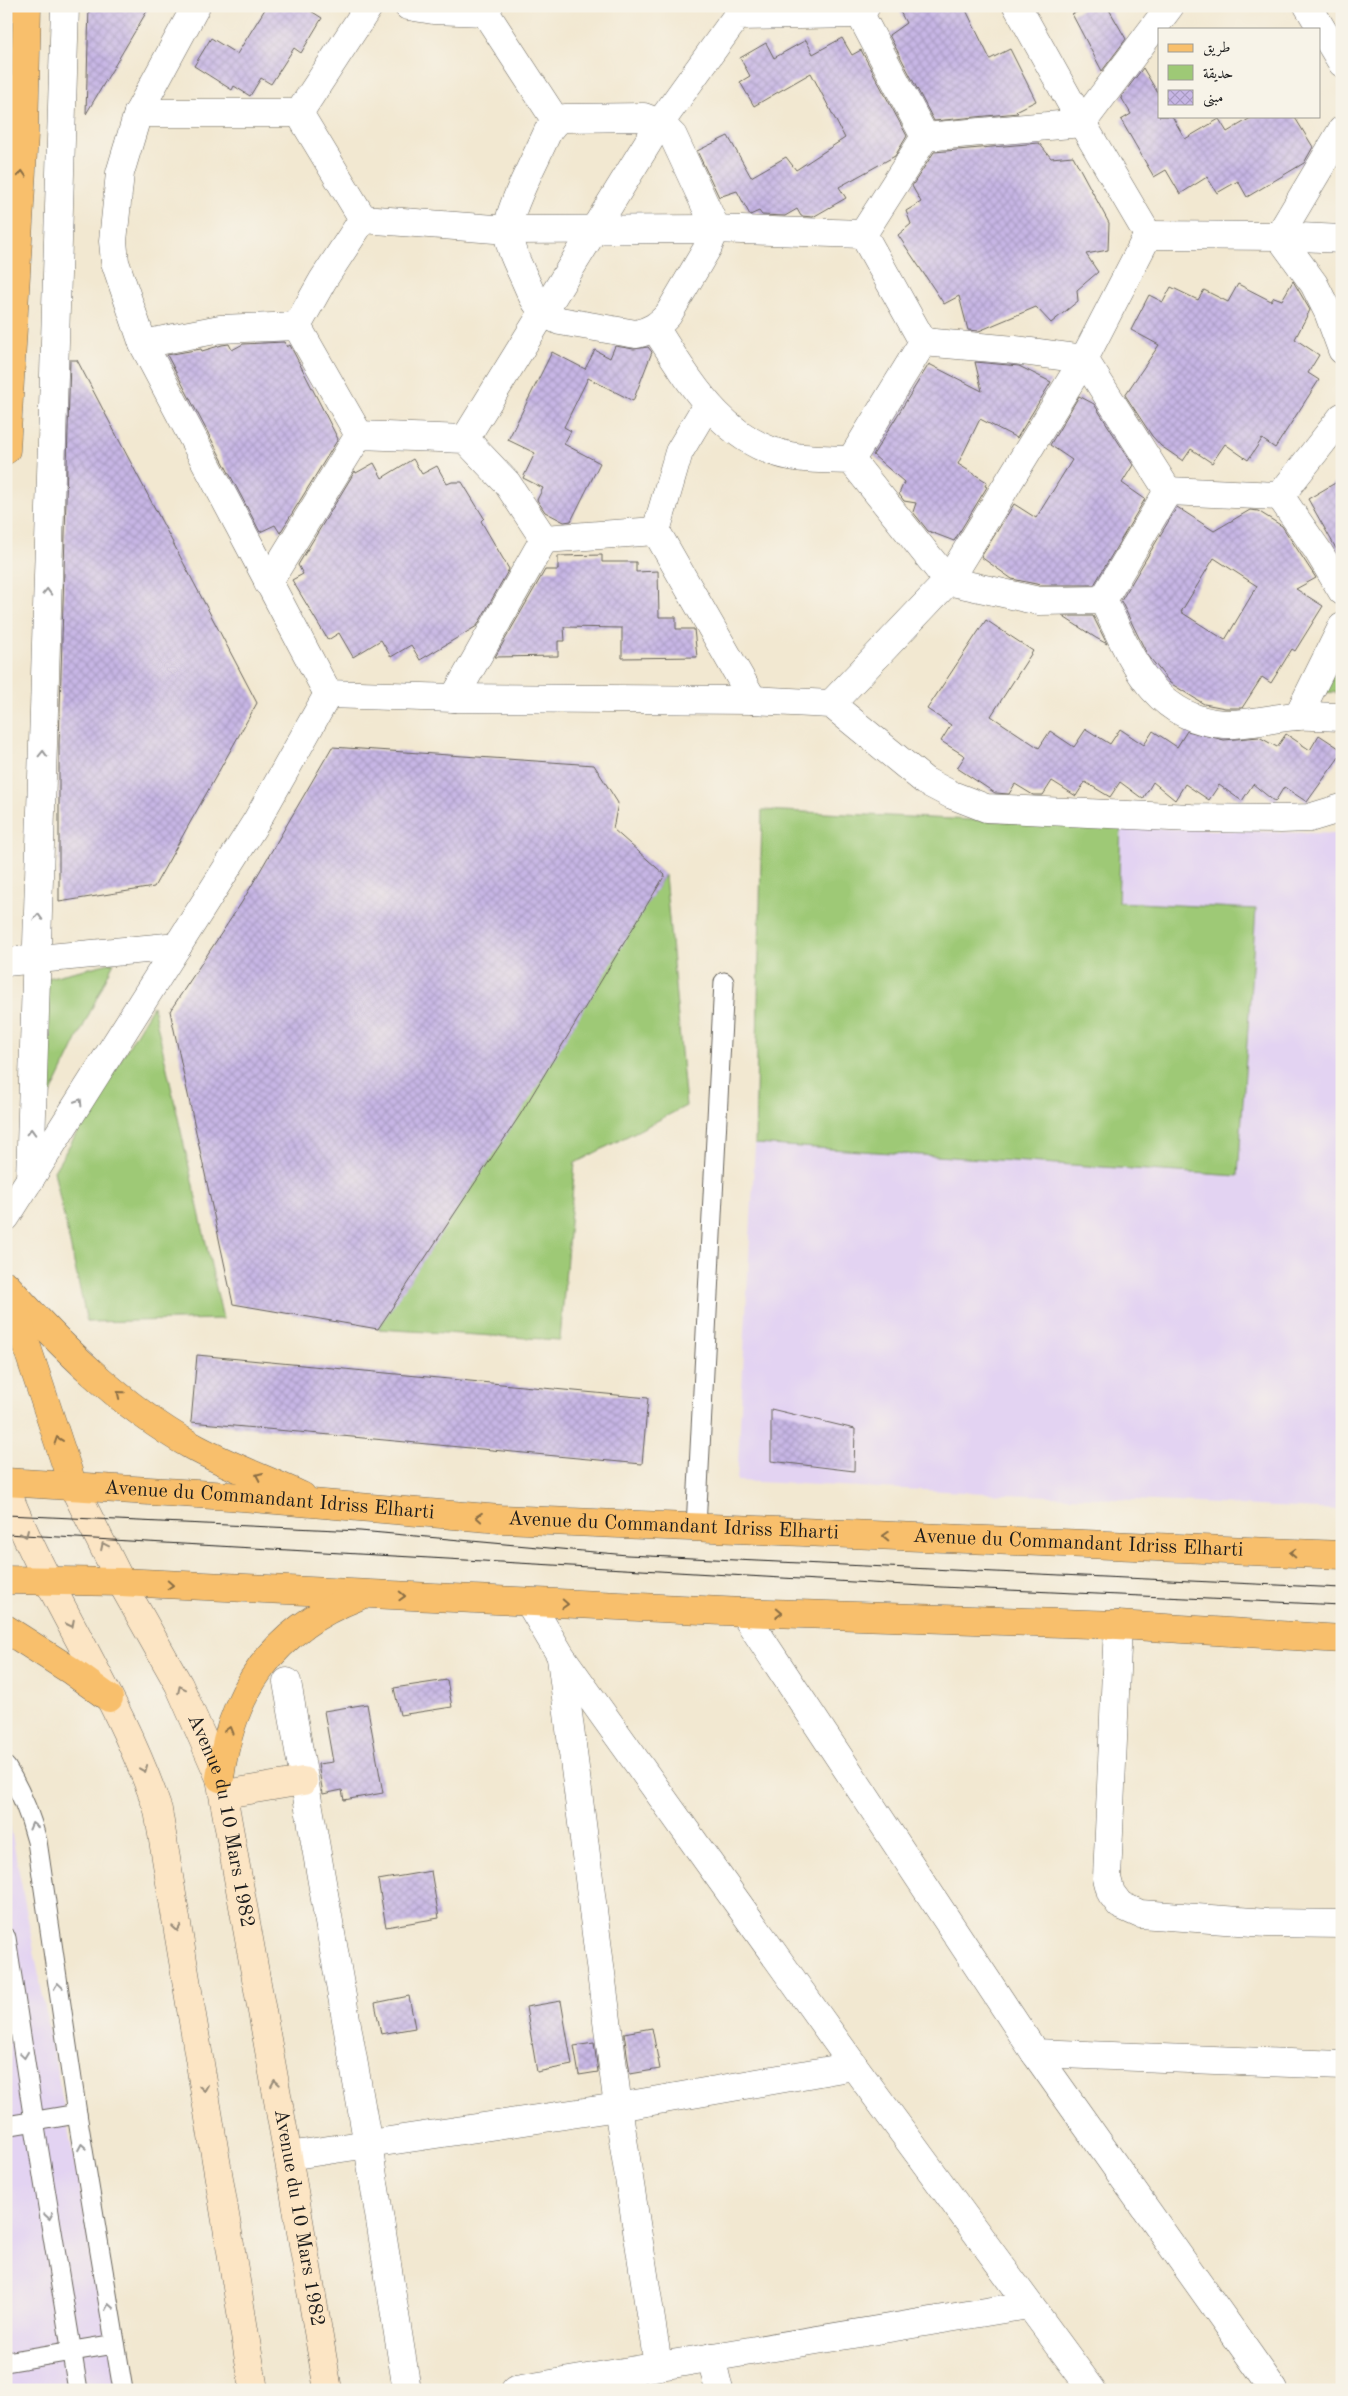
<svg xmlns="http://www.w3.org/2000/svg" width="1348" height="2396" font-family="'Old Standard TT',Amiri,serif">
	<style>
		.built { fill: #e3d3f2 }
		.park { fill: #9ec976; stroke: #5d7249 }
		.building { fill: url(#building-cross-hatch); fill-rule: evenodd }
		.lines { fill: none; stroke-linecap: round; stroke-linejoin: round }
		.service-casing { stroke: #67635b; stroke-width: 21 }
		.minor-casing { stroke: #67635b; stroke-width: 29 }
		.secondary-casing { stroke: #67635b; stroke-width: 29 }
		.primary-casing { stroke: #67635b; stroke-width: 29 }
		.service { stroke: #fff; stroke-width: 19 }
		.minor { stroke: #fff; stroke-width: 28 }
		.secondary { stroke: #fce5c4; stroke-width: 28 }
		.primary { stroke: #f8bf6c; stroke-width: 28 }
		.tram { stroke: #1c1c1c; stroke-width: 1 }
		.oneway { stroke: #8a6e44 }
		.oneway2 { stroke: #999 }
		.oneway3 { stroke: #978b78 }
		.labels { text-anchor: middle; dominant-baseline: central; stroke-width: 4.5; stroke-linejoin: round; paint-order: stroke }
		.street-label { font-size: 20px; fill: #1c1c1c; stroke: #f7f3e8 }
	</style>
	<defs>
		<pattern id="building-cross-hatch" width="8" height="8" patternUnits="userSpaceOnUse" patternTransform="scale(1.25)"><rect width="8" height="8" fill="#c7b6e5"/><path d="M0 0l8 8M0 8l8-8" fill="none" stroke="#aa9cc4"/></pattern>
	</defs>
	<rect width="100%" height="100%" fill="#f7f3e8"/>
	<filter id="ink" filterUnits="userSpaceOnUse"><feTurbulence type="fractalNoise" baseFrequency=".02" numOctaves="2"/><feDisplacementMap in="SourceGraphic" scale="10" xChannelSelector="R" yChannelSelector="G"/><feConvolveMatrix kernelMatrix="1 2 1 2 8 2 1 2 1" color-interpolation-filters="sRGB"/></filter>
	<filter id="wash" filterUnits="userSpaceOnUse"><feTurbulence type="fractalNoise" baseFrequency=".0096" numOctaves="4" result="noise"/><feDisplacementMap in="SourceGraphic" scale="20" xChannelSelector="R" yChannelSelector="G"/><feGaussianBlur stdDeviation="1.12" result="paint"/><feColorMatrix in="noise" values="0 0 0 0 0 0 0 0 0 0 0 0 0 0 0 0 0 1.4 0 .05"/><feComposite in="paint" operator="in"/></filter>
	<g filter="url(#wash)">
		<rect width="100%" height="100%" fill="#f2e8d1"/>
		<g class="built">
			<path d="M 1121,827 L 1342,834 L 1342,1510 L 737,1481 L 755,1144 L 1238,1176 L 1117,902 Z"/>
			<path d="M 6,1804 L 118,2390 L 6,2390 Z"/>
		</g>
		<g class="park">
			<path d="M 1342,662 L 1342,693 L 1324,692 Z"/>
			<path d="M 762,810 L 1121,827 L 1118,902 L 1256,909 L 1238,1176 L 755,1144 Z"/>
			<path d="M 665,875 L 686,1106 L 575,1163 L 560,1340 L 378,1329 Z"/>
			<path d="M 114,962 L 37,1123 L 43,979 Z"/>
			<path d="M 153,1006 L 223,1319 L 87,1322 L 54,1171 Z"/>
		</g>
		<g id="blocks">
			<g class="building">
				<path d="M 89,6 L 150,6 L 86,114 Z"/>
				<path d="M 267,6 L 303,6 L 322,18 L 301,53 L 294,48 L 271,84 L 261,78 L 250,96 L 234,86 L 232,90 L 194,66 L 211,38 L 237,54 Z"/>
				<path d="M 897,6 L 964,6 L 990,59 L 1010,49 L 1036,101 L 1016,111 L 1018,113 L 934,121 L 889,35 L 906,23 Z"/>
				<path d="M 1089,6 L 1107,6 L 1126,39 L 1102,71 L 1072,14 Z"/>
				<path d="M 842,38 L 852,55 L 861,50 L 907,136 L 895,156 L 839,187 L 846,198 L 813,217 L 801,216 L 797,209 L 785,216 L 762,215 L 759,211 L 750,215 L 737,191 L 719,197 L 697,151 L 728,136 L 751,177 L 786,157 L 796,170 L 845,138 L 811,73 L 754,106 L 740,82 L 750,76 L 740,58 L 766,43 L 774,58 L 806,40 L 813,54 Z"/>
				<path d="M 1143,68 L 1159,95 L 1159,116 L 1172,116 L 1185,139 L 1219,119 L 1227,132 L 1254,116 L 1294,116 L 1313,147 L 1304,163 L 1247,197 L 1238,181 L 1217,193 L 1207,177 L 1180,194 L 1166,170 L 1154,177 L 1121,120 L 1131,114 L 1121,97 Z"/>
				<path d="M 1039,143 L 1051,158 L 1073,156 L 1109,223 L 1108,250 L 1086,254 L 1098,272 L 1077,290 L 1078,301 L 1051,323 L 1036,307 L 979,331 L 968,330 L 959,296 L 944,304 L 898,235 L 911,224 L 906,211 L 921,202 L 912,186 L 934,152 Z"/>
				<path d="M 1293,281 L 1310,310 L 1295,339 L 1319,355 L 1308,373 L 1319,380 L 1275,448 L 1262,439 L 1248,460 L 1225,444 L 1212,463 L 1191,449 L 1183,461 L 1161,446 L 1152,436 L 1125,395 L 1159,345 L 1131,330 L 1149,295 L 1163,302 L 1171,287 L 1198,300 L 1204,290 L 1228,302 L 1238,284 L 1271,301 L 1274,297 L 1282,300 Z"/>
				<path d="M 284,342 L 287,347 L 290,345 L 338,439 L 280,533 L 275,525 L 260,532 L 167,355 L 201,349 L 202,351 L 222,345 L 229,344 L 232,350 L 243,344 Z"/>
				<path d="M 615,346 L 634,349 L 648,347 L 652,352 L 633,401 L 588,378 L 564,427 L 571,431 L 564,444 L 600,463 L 571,521 L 564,522 L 545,512 L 537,500 L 543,488 L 523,478 L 535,453 L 508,440 L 552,352 L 585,369 L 595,350 L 610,358 Z"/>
				<path d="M 70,360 L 77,360 L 257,703 L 154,887 L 59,902 L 59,744 Z"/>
				<path d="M 975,362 L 1019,366 L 1051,382 L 1017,438 L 980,419 L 958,464 L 987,482 L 985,486 L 987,487 L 954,541 L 928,531 L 913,512 L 916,503 L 904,501 L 899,494 L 904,482 L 873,455 L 929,364 L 982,391 Z"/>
				<path d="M 1079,396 L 1094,404 L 1133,465 L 1122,483 L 1145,499 L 1094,585 L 1041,585 L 1012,579 L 981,557 L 1014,504 L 1036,518 L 1072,460 L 1050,445 Z"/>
				<path d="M 413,459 L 422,474 L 437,466 L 447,484 L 452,482 L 462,482 L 484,518 L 481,521 L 509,569 L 477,626 L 420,660 L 411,645 L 391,657 L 381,640 L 353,657 L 339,633 L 328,640 L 292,580 L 303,574 L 298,565 L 355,471 L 356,473 L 374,463 L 382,478 Z"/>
				<path d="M 1342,479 L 1342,559 L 1308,499 Z"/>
				<path d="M 1177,507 L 1214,531 L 1250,510 L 1258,511 L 1282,526 L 1316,578 L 1296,589 L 1323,606 L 1295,651 L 1292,649 L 1271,683 L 1262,677 L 1242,708 L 1225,708 L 1204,704 L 1170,683 L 1147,654 L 1121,601 ZM 1214,558 L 1257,586 L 1225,640 L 1181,612 Z"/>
				<path d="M 602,555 L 602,562 L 636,562 L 636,572 L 658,571 L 659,617 L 676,617 L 676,629 L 694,629 L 697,657 L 622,658 L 622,628 L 564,627 L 565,641 L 558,641 L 558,656 L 495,657 L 545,570 L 558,570 L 558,556 Z"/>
				<path d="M 1062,616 L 1093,616 L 1107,644 L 1096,638 Z"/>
				<path d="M 986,620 L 1033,651 L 991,716 L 1039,748 L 1050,731 L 1074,747 L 1086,729 L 1110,744 L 1120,729 L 1144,745 L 1153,731 L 1177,747 L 1187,731 L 1224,740 L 1259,737 L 1277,747 L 1286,734 L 1310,750 L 1319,735 L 1342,750 L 1342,753 L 1307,802 L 1284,787 L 1275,802 L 1253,784 L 1242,801 L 1219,785 L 1209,800 L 1185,784 L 1175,800 L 1153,782 L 1143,799 L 1120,782 L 1110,797 L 1085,782 L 1076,796 L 1052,781 L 1043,795 L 1033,795 L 1015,784 L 1009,794 L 995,793 L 957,768 L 965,756 L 941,741 L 951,725 L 927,709 Z"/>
				<path d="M 332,747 L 594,765 L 618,803 L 613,829 L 665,875 L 520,1115 L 378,1329 L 233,1304 L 170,1011 L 242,902 Z"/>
				<path d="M 197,1355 L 648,1398 L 642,1464 L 191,1422 Z"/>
				<path d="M 771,1409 L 855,1429 L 854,1471 L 771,1461 Z"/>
				<path d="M 447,1680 L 452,1707 L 400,1715 L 394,1688 Z"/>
				<path d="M 367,1704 L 383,1793 L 344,1800 L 342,1790 L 323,1794 L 318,1764 L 333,1762 L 324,1711 Z"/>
				<path d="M 431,1871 L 439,1918 L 386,1927 L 378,1880 Z"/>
				<path d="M 409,1996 L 415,2028 L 381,2034 L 375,2003 Z"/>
				<path d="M 561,2001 L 572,2065 L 537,2072 L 526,2007 Z"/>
				<path d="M 652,2028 L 660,2069 L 630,2074 L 624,2033 Z"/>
				<path d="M 594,2043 L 598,2072 L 579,2075 L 574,2046 Z"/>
			</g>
		</g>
	</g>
	<g filter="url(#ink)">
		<use href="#blocks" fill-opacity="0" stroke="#67635b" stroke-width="1"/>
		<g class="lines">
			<g class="service-casing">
				<g id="service">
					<path d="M 696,1527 L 724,982"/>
					<path d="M 6,1767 C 21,1791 30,1814 37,1841 L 77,2114 L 123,2390"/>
					<path d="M 6,1938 L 34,2121 L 78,2390"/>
					<path d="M 6,2126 L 77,2114"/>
					<path d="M 6,2362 L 115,2344"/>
				</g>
			</g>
			<g class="minor-casing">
				<g id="minor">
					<path d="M 196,6 L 138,113 L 120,173 L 113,241 L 115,262 L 143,344 L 328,694"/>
					<path d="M 408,6 L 433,10 L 485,12"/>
					<path d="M 489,6 L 485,12 L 556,121"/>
					<path d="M 1017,6 L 1082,123 L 1148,235"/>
					<path d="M 1308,6 L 1342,63"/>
					<path d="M 138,113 L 299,113 L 369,6"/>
					<path d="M 299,113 L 363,219"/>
					<path d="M 644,117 L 660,123 L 673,136 L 713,222 L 712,237 L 708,247 L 668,315 C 658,326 650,331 636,334 L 560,321 C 540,313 534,301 526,282 C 519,266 509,249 508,231 C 507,210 539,153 548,131 L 556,121 L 565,118 Z"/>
					<path d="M 1342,130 L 1279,236 L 1314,284 L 1328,312 L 1342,350"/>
					<path d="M 925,137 L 1082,123 L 1170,6"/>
					<path d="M 363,219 L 508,230 L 713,229 L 863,234 L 925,137 L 860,14"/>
					<path d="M 863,234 L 923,342 L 1015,350 L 1084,359 L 1168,491"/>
					<path d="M 1148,235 L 1279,236 L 1342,239"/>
					<path d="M 297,326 L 359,435"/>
					<path d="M 297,326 L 323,280 L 363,219"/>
					<path d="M 655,328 C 689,380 723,443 790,456 C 810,460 831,459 851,460 L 948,581 L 1039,601 L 1103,600"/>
					<path d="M 143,344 L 220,329 L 297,326"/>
					<path d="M 707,405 L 679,452 L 656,531 L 753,700"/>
					<path d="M 465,439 L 660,123 L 737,16 L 860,14 L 866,6"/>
					<path d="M 851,460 L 923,342"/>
					<path d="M 1168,491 L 1280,496 L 1342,417"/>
					<path d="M 1280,496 L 1318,551 L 1342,591"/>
					<path d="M 544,539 L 656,531"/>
					<path d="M 268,583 L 359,435 L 465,439 L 507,483 L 544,539 L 454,698"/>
					<path d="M 1103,600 C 1130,654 1151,719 1224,724 C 1247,725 1272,718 1296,716 C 1311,715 1327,717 1342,717"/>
					<path d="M 1103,600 L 1168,491"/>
					<path d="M 328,694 L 454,698 L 753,700 L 831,704 L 925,781 L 952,795 L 986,808 L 1191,818 L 1281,819 L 1309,818 L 1342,808"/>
					<path d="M 831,704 L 948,581 L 1084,359 L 1148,235"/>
					<path d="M 1298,716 L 1342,627"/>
					<path d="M 6,962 L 178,946"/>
					<path d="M 30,1180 L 65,6"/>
					<path d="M 6,1217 L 256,822 L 328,694"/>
					<path d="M 529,1602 L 561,1656 L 854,2066 L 1092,2390"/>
					<path d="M 743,1612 L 1035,2053 L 1274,2390"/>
					<path d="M 1118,1625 L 1107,1878 L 1111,1893 L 1120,1905 L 1140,1914 L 1267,1923 L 1342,1924"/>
					<path d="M 561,1658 L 618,2107 L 658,2365"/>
					<path d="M 287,1682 L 368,2145 L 407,2390"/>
					<path d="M 1035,2053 L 1342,2065"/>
					<path d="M 288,2156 L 618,2107 L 854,2066"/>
					<path d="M 711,2357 L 719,2390"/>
					<path d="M 515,2390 L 1028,2305"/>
				</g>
			</g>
			<g class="secondary-casing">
				<g id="secondary">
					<path id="s1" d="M 73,1486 L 121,1582 L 179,1685 L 220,1778 L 288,2156 L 328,2390"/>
					<path d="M 6,1489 C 49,1599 120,1697 158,1810 L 254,2390"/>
					<path d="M 225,1794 L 303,1781"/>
				</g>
			</g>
			<g class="primary-casing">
				<g id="primary">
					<path d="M 6,450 L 24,134 L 27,6"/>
					<path d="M 6,1285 C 60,1345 120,1406 192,1446 C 226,1465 266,1479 302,1496"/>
					<path d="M 9,1293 L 73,1486"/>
					<path id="s2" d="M 6,1482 L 229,1496 L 500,1519 L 1342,1555"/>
					<path d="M 6,1580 L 121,1582 L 743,1612 L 1118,1625 L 1342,1639"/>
					<path d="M 6,1629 L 70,1670 L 109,1698"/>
					<path d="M 220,1778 C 231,1691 274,1629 357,1597"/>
				</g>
			</g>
			<use href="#service" class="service"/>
			<use href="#minor" class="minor"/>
			<use href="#secondary" class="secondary"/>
			<use href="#primary" class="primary"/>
			<g class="tram">
				<path d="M 6,1515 L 360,1531 L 627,1555 L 1342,1588"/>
				<path d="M 6,1534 L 941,1587 L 1342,1605"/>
			</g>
		</g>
		<defs><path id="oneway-chevron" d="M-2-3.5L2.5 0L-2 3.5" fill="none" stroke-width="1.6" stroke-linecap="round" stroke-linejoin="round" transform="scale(1.25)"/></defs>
		<g class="oneway">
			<use href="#oneway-chevron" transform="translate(22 174) rotate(-87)"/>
			<use href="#oneway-chevron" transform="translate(120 1394) rotate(-141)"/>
			<use href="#oneway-chevron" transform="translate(58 1440) rotate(-109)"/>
			<use href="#oneway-chevron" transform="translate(259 1476) rotate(-156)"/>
			<use href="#oneway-chevron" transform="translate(479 1517) rotate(-175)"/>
			<use href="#oneway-chevron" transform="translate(886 1536) rotate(-178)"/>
			<use href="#oneway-chevron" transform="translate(1293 1553) rotate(-178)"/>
			<use href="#oneway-chevron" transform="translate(170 1585) rotate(3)"/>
			<use href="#oneway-chevron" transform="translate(402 1596) rotate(2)"/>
			<use href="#oneway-chevron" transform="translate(565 1604) rotate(3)"/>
			<use href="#oneway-chevron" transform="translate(779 1613) rotate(2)"/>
			<use href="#oneway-chevron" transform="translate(229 1730) rotate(-74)"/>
		</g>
		<g class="oneway2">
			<use href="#oneway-chevron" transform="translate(47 592) rotate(-88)"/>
			<use href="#oneway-chevron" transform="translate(43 754) rotate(-88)"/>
			<use href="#oneway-chevron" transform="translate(38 917) rotate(-88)"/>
			<use href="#oneway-chevron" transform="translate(79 1102) rotate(-58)"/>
			<use href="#oneway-chevron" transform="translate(31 1132) rotate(-88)"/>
			<use href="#oneway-chevron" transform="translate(33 1826) rotate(-105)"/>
			<use href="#oneway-chevron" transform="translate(58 1986) rotate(-98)"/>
			<use href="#oneway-chevron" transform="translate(24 2055) rotate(82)"/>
			<use href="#oneway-chevron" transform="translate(82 2147) rotate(-100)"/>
			<use href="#oneway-chevron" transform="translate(49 2216) rotate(81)"/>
			<use href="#oneway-chevron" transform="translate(109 2307) rotate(-100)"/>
		</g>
		<g class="oneway3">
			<use href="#oneway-chevron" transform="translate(25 1534) rotate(66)"/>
			<use href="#oneway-chevron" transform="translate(104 1546) rotate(-116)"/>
			<use href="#oneway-chevron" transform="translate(71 1624) rotate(63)"/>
			<use href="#oneway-chevron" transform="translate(181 1689) rotate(-116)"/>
			<use href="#oneway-chevron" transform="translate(144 1769) rotate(68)"/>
			<use href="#oneway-chevron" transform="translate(177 1928) rotate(81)"/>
			<use href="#oneway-chevron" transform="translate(275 2083) rotate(-100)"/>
			<use href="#oneway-chevron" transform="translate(204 2088) rotate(81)"/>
		</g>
	</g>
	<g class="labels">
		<g class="street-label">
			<text stroke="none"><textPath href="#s2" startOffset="264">Avenue du Commandant Idriss Elharti</textPath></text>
			<text stroke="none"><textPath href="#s2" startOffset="669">Avenue du Commandant Idriss Elharti</textPath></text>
			<text stroke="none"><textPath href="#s2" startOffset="1074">Avenue du Commandant Idriss Elharti</textPath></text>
			<text stroke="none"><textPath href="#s1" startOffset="369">Avenue du 10 Mars 1982</textPath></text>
			<text stroke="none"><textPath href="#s1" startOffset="774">Avenue du 10 Mars 1982</textPath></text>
		</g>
	</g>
	<rect width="1348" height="2396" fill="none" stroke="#f7f3e8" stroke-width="25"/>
	<rect x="1158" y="28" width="162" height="90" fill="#f7f3e8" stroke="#9f9d96"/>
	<rect x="1168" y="44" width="25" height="8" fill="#f8bf6c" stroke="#9f9d96"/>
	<text x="1203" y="52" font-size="15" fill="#1c1c1c">طريق</text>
	<rect x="1168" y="65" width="25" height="15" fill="#9ec976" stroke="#9f9d96"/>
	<text x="1203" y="78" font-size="15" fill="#1c1c1c">حديقة</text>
	<rect x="1168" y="90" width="25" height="15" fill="url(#building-cross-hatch)" stroke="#9f9d96"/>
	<text x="1203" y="102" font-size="15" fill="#1c1c1c">مبنى</text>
</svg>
